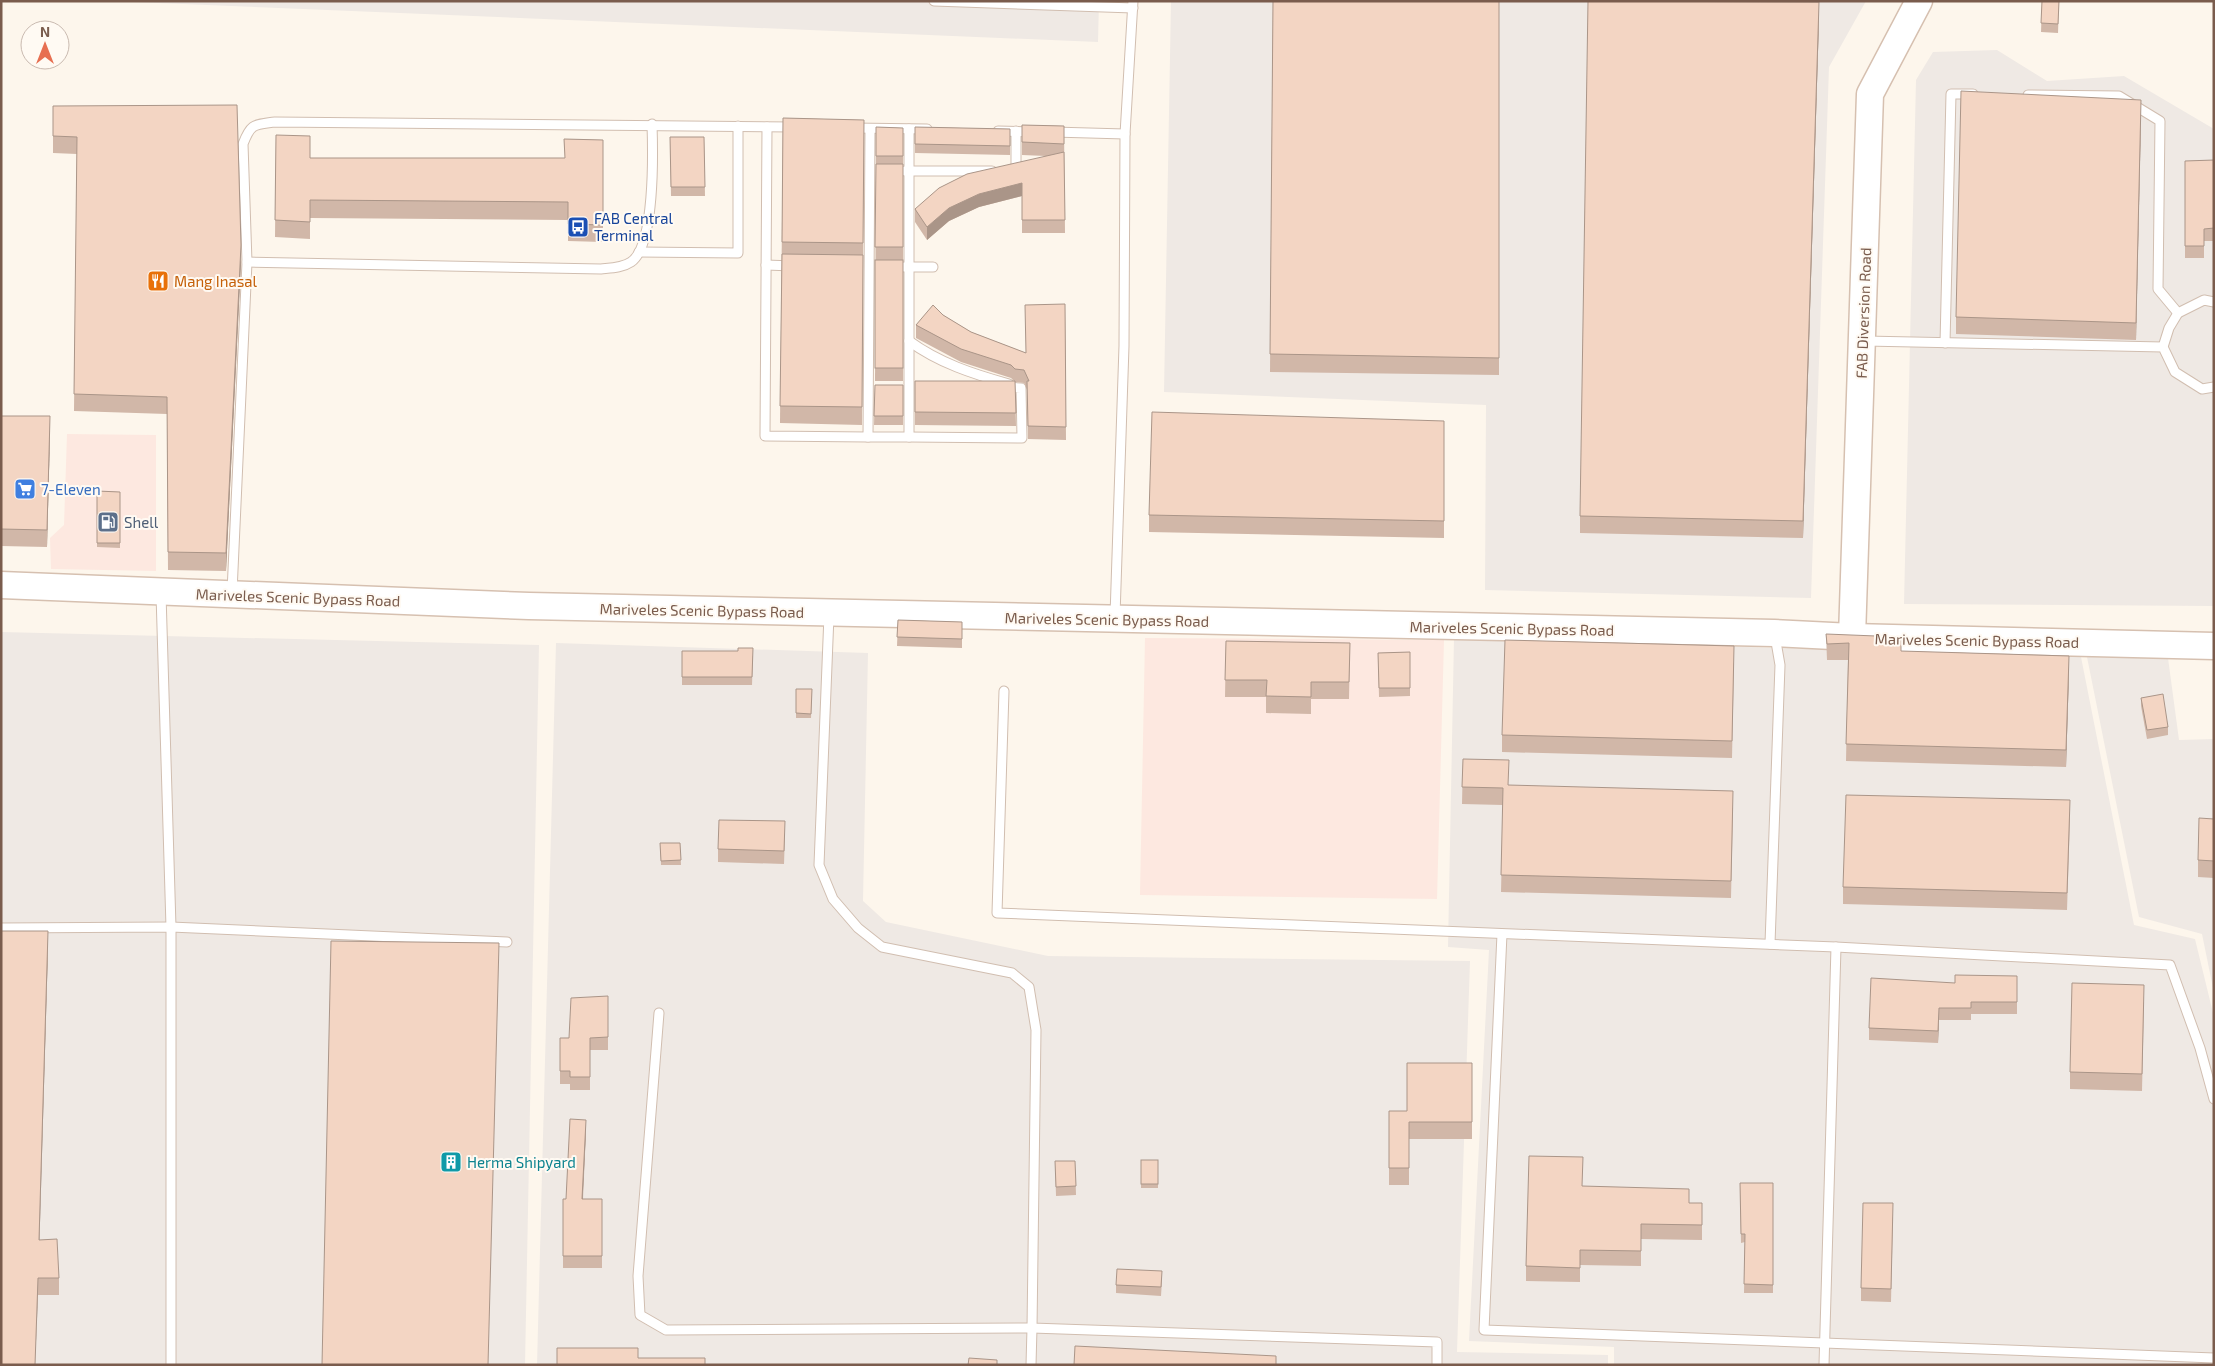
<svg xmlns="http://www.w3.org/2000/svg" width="2215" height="1366" font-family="'Exo 2',sans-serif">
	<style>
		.commercial { fill: #fde8e0 }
		.industrial { fill: #efe9e4 }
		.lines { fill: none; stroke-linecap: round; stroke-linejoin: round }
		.lane-casing { stroke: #d1beb0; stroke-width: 11 }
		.secondary-casing { stroke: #d6c0b0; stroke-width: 29 }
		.lane { stroke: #fff; stroke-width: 9 }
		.secondary { stroke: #fff; stroke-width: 26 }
		.wall { fill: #d1b7a8 }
		.shaded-wall { fill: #aa9588 }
		.building { fill: #f3d5c3; stroke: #aa9588 }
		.labels { text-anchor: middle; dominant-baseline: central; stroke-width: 4; stroke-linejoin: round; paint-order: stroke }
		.transit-label { font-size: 15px; fill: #164399; stroke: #fffaf3; text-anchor: start }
		.food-label { font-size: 15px; fill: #c56008; stroke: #fffaf3; text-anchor: start }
		.street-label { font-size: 15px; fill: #7a5c4d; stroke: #fffaf3 }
		.shop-label { font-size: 15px; fill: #366cbe; stroke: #fffaf3; text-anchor: start }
		.service-label { font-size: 15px; fill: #4e5e75; stroke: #fffaf3; text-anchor: start }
		.culture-label { font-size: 15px; fill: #0d838f; stroke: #fffaf3; text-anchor: start }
	</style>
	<rect width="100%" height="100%" fill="#fdf6ec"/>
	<g class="commercial">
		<path d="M 67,434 L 156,435 L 156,571 L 51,569 L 50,538 L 64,525 Z"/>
		<path d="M 1145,638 L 1444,640 L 1437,899 L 1140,895 Z"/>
	</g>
	<g class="industrial">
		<path d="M 109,1 L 1099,1 L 1098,42 Z"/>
		<path d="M 1171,1 L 1866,1 L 1829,67 L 1811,598 L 1485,590 L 1486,405 L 1164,392 Z"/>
		<path d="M 1997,50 L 2047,81 L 2124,76 L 2214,129 L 2214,606 L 1904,604 L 1916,80 L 1933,52 Z"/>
		<path d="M 1,632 L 539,645 L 525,1365 L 1,1365 Z"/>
		<path d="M 1454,638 L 2081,657 L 2134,925 L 2195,939 L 2214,1017 L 2214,1365 L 1614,1365 L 1614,1347 L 1469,1341 L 1489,950 L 1448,947 Z"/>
		<path d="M 556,643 L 868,653 L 863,901 L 886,922 L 1048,956 L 1470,961 L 1457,1352 L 1608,1355 L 1608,1365 L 537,1365 Z"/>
		<path d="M 2087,657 L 2168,658 L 2179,740 L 2214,739 L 2214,993 L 2202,934 L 2139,917 Z"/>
	</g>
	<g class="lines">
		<g class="lane-casing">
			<g id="lane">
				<path d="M 934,1 L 1133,8"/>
				<path d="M 2028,95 L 2119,96 L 2160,121 L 2158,289 L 2178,313 L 2204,300 L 2214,302"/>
				<path d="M 767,127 L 765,436 L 868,437 L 870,129"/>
				<path d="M 853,128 L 927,129"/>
				<path d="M 998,131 L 1032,132"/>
				<path d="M 1016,131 L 1016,171"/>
				<path d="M 1053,132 L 1125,134"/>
				<path d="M 905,171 L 992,171"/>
				<path d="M 639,252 L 738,253 L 738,126"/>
				<path d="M 247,262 L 601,269 C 611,268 622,268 631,262 C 655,246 653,153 652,124"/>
				<path d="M 766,265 L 793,266"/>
				<path d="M 904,267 L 933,267"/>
				<path d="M 909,341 C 939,363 973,374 1009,384"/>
				<path d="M 1865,341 L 2163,347 L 2175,372 L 2202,389 L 2214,387"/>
				<path d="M 1945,343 L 1951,94 L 1973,94"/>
				<path d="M 2163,347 L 2169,328 L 2178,313"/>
				<path d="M 868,437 L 909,437 L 909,129"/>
				<path d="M 909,437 L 1022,438 L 1021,388 L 1004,387"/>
				<path d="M 232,592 L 247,262 L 243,144 C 251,123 254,125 275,122 L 795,127"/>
				<path d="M 161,594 L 171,927 L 171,1365"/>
				<path d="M 829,615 L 819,865 L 833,899 L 858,928 L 882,947 L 1012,973 L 1029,987 L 1036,1030 L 1032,1328 L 1437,1342 L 1437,1365"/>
				<path d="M 1115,616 L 1124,346 L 1125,134 L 1133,1"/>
				<path d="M 1004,691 L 997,913 L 1836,947 L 2170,965 L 2200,1048 L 2214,1099"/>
				<path d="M 1,928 L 171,927 L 507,942"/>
				<path d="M 1502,934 L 1484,1330 L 2214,1358"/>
				<path d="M 1770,944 L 1780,665 L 1775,636"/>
				<path d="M 659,1013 L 638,1276 L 640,1315 L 666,1330 L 1032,1328 L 1031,1365"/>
				<path d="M 1824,1365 L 1836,947"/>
			</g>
		</g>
		<g class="secondary-casing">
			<g id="secondary">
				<path d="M 1,585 L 529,606 L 1774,633 L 1852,637 L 2214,646"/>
				<path d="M 1852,637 L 1870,94 L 1919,1"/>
			</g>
		</g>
		<use href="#lane" class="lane"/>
		<use href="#secondary" class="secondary"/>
	</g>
	<g class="wall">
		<path d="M 1273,1 L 1499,1 L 1499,375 L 1270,372 Z"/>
		<path d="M 2042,1 L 2059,1 L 2058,33 L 2041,32 Z"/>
		<path d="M 1819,19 L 1803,538 L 1580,533 L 1580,516 Z"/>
		<path d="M 53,106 L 241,262 L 226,571 L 168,570 L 167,414 L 74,411 L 77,154 L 53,153 Z"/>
		<path d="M 2141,117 L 2136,340 L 1956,334 L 1956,317 Z"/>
		<path d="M 783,118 L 864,120 L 862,425 L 780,423 Z"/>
		<path d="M 1022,125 L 1064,126 L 1065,233 L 1022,233 L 1022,196 L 979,207 L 949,221 L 927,240 L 915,222 L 915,209 L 1046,156 L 1022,155 Z"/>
		<path d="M 876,127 L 903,128 L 903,381 L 875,381 Z"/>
		<path d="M 915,127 L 1010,129 L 1010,155 L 915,153 Z"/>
		<path d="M 276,135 L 310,158 L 565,158 L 564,139 L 603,140 L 603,242 L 568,241 L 568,220 L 310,218 L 310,239 L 275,237 Z"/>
		<path d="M 670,137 L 704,137 L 705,196 L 671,196 Z"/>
		<path d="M 2214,160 L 2214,241 L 2204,241 L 2204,258 L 2185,258 L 2185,161 Z"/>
		<path d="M 1065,304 L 1066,440 L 1028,439 L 1027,390 L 1024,383 L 1015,382 L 1016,426 L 915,425 L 915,381 L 1014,381 L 1011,378 L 961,362 L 916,338 L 916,325 L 943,315 L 971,332 L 1026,353 Z"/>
		<path d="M 875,385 L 903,385 L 903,425 L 874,425 Z"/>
		<path d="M 1,416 L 50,433 L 47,547 L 1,546 Z"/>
		<path d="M 1444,421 L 1444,538 L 1149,532 L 1149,515 Z"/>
		<path d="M 97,491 L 120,492 L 120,548 L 97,547 Z"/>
		<path d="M 898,620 L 962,622 L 962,648 L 897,646 Z"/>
		<path d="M 1826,634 L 1901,651 L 2069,672 L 2066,767 L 1846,761 L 1848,660 L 1827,660 Z"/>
		<path d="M 1226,641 L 1350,643 L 1349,699 L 1311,699 L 1311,714 L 1266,713 L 1266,697 L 1225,697 Z"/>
		<path d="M 682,651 L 753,656 L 752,685 L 682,685 Z"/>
		<path d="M 1410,652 L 1410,696 L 1379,697 L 1378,653 Z"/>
		<path d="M 1734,663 L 1732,758 L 1502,752 L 1502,735 Z"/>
		<path d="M 796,689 L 812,689 L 811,718 L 796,718 Z"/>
		<path d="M 2141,698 L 2168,727 L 2168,735 L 2147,739 L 2141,706 Z"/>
		<path d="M 1463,759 L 1508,785 L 1733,808 L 1731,898 L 1501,892 L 1503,805 L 1462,804 Z"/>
		<path d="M 2070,818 L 2067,910 L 1843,904 L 1843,887 Z"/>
		<path d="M 2214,819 L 2214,878 L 2198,877 L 2198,860 Z"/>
		<path d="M 785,834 L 784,864 L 718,862 L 718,849 Z"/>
		<path d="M 660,843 L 680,843 L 681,865 L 661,865 Z"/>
		<path d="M 48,948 L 39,1240 L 59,1278 L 59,1295 L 38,1295 L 1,1365 Z"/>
		<path d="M 2017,976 L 2017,1014 L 1971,1014 L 1971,1020 L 1939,1020 L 1938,1043 L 1869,1040 L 1869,1028 L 1955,983 Z"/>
		<path d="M 2144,1002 L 2142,1091 L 2070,1089 L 2070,1072 Z"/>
		<path d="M 608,1037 L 608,1050 L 590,1050 L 590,1090 L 570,1090 L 570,1084 L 560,1084 L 560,1038 Z"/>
		<path d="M 1472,1063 L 1472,1139 L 1409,1139 L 1409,1185 L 1389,1185 L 1389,1111 L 1407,1111 Z"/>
		<path d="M 586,1131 L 583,1199 L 602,1199 L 602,1268 L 563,1268 L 563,1199 L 566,1199 Z"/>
		<rect x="1141" y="1160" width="17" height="28"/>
		<path d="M 1055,1161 L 1075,1161 L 1076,1195 L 1056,1196 Z"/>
		<path d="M 1740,1183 L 1773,1183 L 1773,1293 L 1744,1293 L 1745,1242 L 1741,1243 Z"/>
		<path d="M 1583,1186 L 1689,1203 L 1702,1203 L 1702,1240 L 1641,1239 L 1641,1266 L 1580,1265 L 1580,1282 L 1526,1281 L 1526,1266 Z"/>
		<path d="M 1893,1216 L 1891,1302 L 1861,1301 L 1861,1288 Z"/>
		<path d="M 1162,1280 L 1161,1296 L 1116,1293 L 1116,1285 Z"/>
	</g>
	<g class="shaded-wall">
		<path d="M 1819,2 L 1819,19 L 1803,538 L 1803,521 Z"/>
		<path d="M 2141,100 L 2141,117 L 2136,340 L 2136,323 Z"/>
		<path d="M 1022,183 L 1022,196 L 979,207 L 949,221 L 927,240 L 927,227 L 949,208 L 979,194 Z"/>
		<path d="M 241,245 L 241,262 L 226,571 L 226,553 Z"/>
		<path d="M 50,416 L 50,433 L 47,547 L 47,530 Z"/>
		<path d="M 2069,656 L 2069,672 L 2066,767 L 2066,750 Z"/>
		<path d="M 48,931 L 48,948 L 39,1257 L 39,1240 Z"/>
		<path d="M 1939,1008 L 1939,1020 L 1938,1043 L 1938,1031 Z"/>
		<path d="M 586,1120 L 586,1131 L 582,1211 L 582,1199 Z"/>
		<path d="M 38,1278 L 38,1295 L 35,1365 Z"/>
	</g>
	<g class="building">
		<path d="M 1273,1 L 1499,1 L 1499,358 L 1270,354 Z"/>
		<path d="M 1588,1 L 1819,2 L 1803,521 L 1580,516 Z"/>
		<path d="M 2042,1 L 2059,1 L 2058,24 L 2041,23 Z"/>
		<path d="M 1961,91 L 2141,100 L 2136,323 L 1956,317 Z"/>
		<path d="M 237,105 L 241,245 L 226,553 L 168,552 L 167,397 L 74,394 L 77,137 L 53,136 L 53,106 Z"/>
		<path d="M 783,118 L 864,120 L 863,243 L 782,242 Z"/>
		<path d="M 1022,125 L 1064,126 L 1064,144 L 1022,142 Z"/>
		<path d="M 876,127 L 903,128 L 903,156 L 876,156 Z"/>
		<path d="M 915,127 L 1010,129 L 1010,146 L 915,144 Z"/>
		<path d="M 276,135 L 310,136 L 310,158 L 565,158 L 564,139 L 603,140 L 603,225 L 568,224 L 568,202 L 310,200 L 310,222 L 275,220 Z"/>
		<path d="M 670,137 L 704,137 L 705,187 L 671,187 Z"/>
		<path d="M 1064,152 L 1065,220 L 1022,220 L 1022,183 L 979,194 L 949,208 L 927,227 L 915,209 L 939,188 L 967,174 Z"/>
		<path d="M 2214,160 L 2214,228 L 2204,229 L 2204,246 L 2185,246 L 2185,161 Z"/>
		<path d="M 876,164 L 903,164 L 903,247 L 875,247 Z"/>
		<path d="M 782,254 L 863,255 L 862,407 L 780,406 Z"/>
		<rect x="875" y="260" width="28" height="108"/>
		<path d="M 1065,304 L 1066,427 L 1028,426 L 1027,381 L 1029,381 L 1024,370 L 1015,369 L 1011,365 L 961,349 L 916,325 L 933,305 L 943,315 L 971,332 L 1026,353 L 1025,305 Z"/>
		<path d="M 915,381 L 1015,381 L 1016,413 L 915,412 Z"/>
		<path d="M 875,385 L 903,385 L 903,416 L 874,416 Z"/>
		<path d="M 1152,412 L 1444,421 L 1444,521 L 1149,515 Z"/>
		<path d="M 1,416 L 50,416 L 47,530 L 1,529 Z"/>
		<path d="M 97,491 L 120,492 L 120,543 L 97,543 Z"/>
		<path d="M 898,620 L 962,622 L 962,639 L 897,637 Z"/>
		<path d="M 1826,634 L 1901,637 L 1901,651 L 2069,656 L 2066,750 L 1846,744 L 1849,643 L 1827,644 Z"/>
		<path d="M 1505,640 L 1734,646 L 1732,741 L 1502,735 Z"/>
		<path d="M 1226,641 L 1350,643 L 1349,682 L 1311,682 L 1311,697 L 1266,696 L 1267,680 L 1225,680 Z"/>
		<path d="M 738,648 L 753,648 L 752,677 L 682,677 L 682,651 L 738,651 Z"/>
		<path d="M 1410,652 L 1410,688 L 1379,688 L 1378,653 Z"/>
		<path d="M 796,689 L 812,689 L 811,714 L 796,713 Z"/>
		<path d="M 2163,694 L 2168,727 L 2147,730 L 2141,698 Z"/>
		<path d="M 1463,759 L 1509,760 L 1508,785 L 1733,791 L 1731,881 L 1501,875 L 1503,788 L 1462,787 Z"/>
		<path d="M 1846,795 L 2070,800 L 2067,893 L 1843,887 Z"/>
		<path d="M 2199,818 L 2214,819 L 2214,861 L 2198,860 Z"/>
		<path d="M 719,820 L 785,821 L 784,851 L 718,849 Z"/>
		<path d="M 660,843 L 680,843 L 681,860 L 661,861 Z"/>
		<path d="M 1,931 L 48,931 L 39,1240 L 57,1239 L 59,1278 L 38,1278 L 35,1365 L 1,1365 Z"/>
		<path d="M 331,941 L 499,943 L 488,1365 L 322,1365 Z"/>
		<path d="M 1955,975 L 2017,976 L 2017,1002 L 1971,1002 L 1971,1008 L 1939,1008 L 1938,1031 L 1869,1028 L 1871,978 L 1955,983 Z"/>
		<path d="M 2072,983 L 2144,985 L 2142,1074 L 2070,1072 Z"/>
		<path d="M 608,996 L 608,1037 L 590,1038 L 590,1077 L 570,1077 L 570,1071 L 560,1071 L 560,1038 L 569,1038 L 571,998 Z"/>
		<path d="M 1407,1063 L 1472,1063 L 1472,1122 L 1409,1122 L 1409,1168 L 1389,1168 L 1389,1111 L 1407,1111 Z"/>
		<path d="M 570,1119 L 586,1120 L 582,1199 L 602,1199 L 602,1256 L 563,1256 L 563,1199 L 566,1199 Z"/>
		<path d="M 1529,1156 L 1583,1157 L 1582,1186 L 1689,1189 L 1689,1203 L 1702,1203 L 1702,1225 L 1641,1224 L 1641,1251 L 1580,1250 L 1580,1268 L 1526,1266 Z"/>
		<rect x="1141" y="1160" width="17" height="24"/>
		<path d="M 1055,1161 L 1075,1161 L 1076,1186 L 1056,1187 Z"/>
		<path d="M 1740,1183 L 1773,1183 L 1773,1285 L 1744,1284 L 1745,1234 L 1741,1234 Z"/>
		<path d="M 1863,1203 L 1893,1203 L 1891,1289 L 1861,1288 Z"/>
		<path d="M 1117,1269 L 1162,1271 L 1161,1287 L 1116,1285 Z"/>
		<path d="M 1075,1346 L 1276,1356 L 1276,1365 L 1074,1365 Z"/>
		<path d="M 557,1348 L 638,1348 L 638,1358 L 705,1358 L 705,1365 L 557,1365 Z"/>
		<path d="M 969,1358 L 997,1360 L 997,1365 L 968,1365 Z"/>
	</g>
	<defs>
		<g id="bus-square" transform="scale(1.125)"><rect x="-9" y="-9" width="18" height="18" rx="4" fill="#1a4fb4" stroke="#fffaf3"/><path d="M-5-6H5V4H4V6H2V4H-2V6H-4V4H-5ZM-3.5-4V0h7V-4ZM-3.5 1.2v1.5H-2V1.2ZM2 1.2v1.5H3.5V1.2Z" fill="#fff"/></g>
		<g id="restaurant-square" transform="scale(1.125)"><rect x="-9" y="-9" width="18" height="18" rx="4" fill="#e8710a" stroke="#fffaf3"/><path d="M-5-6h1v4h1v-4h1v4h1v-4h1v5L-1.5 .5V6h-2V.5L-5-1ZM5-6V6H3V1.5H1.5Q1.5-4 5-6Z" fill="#fff"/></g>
		<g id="supermarket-square" transform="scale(1.125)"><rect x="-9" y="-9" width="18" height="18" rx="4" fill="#3f7fe0" stroke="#fffaf3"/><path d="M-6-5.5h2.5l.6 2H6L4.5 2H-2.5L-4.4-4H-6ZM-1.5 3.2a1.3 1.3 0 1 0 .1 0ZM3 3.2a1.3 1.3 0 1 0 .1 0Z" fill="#fff"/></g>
		<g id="fuel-square" transform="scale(1.125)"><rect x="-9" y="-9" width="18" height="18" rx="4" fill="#5c6f8a" stroke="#fffaf3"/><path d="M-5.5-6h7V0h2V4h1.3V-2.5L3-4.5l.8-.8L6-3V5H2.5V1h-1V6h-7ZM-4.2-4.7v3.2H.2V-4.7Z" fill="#fff"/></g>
		<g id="building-square" transform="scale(1.125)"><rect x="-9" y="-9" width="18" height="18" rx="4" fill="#0f9aa8" stroke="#fffaf3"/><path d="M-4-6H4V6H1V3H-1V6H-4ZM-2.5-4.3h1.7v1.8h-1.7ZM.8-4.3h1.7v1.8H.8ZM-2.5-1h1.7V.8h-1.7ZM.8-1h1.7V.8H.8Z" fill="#fff"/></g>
	</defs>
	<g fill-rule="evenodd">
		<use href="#bus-square" x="578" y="227"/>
		<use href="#restaurant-square" x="158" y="281"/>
		<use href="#supermarket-square" x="25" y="489"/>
		<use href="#fuel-square" x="108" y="522"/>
		<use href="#building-square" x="451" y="1162"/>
	</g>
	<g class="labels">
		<g class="transit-label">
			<text x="594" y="218">FAB Central<tspan x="594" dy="17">Terminal</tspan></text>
		</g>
		<g class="food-label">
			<text x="174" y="281">Mang Inasal</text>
		</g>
		<g class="street-label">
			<text transform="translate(1863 313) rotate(-88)">FAB Diversion Road</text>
			<text transform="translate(298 597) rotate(2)">Mariveles Scenic Bypass Road</text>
			<text transform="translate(702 610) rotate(1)">Mariveles Scenic Bypass Road</text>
			<text transform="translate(1107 619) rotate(1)">Mariveles Scenic Bypass Road</text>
			<text transform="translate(1512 628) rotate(1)">Mariveles Scenic Bypass Road</text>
			<text transform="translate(1977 640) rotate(1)">Mariveles Scenic Bypass Road</text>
		</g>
		<g class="shop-label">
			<text x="41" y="489">7-Eleven</text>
		</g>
		<g class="service-label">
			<text x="124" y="522">Shell</text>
		</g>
		<g class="culture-label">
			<text x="467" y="1162">Herma Shipyard</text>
		</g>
	</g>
	<rect width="2215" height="1366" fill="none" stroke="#7a5c4d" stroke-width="5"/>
	<g transform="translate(45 45)"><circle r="24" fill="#fffaf3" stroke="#cabbb1"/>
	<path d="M0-4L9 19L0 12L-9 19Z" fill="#e76f51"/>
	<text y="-8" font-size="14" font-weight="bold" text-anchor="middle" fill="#7a5c4d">N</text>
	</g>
</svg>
